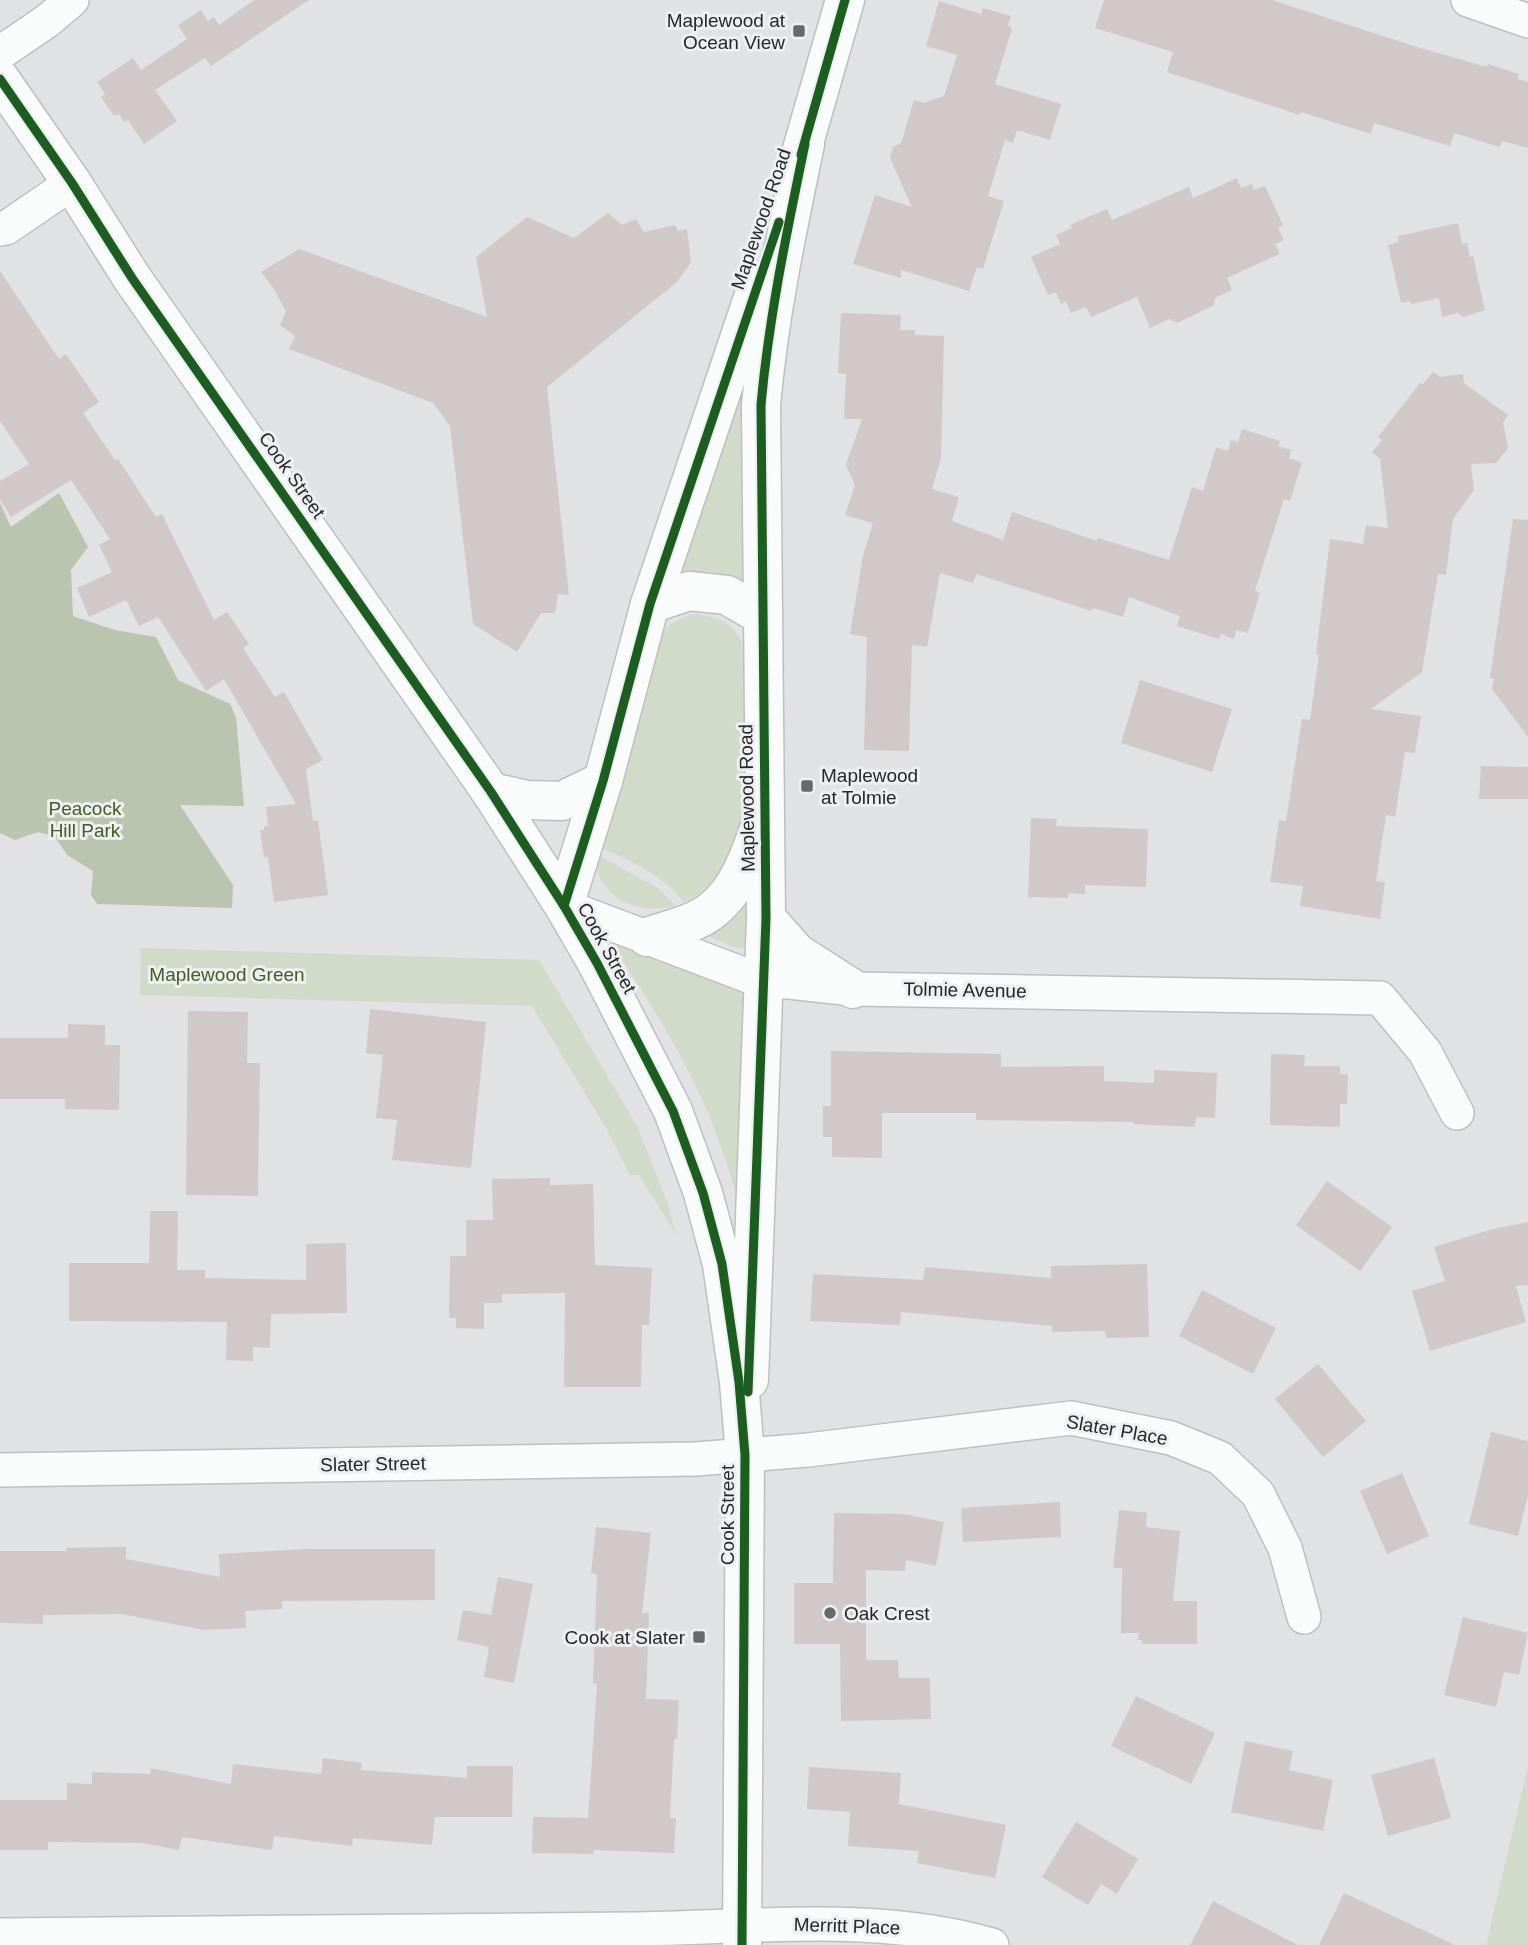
<svg xmlns="http://www.w3.org/2000/svg" width="1528" height="1945" font-family="Arial,sans-serif">
	<style>
		.green { fill: #d2daca }
		.forest { fill: #bac4af }
		.building { fill: #d1c8c8 }
		.lines { fill: none; stroke-linecap: round; stroke-linejoin: round }
		.minor-casing { stroke: #bebfc0; stroke-width: 36 }
		.tertiary-casing { stroke: #bebfc0; stroke-width: 41 }
		.secondary-casing { stroke: #bebfc0; stroke-width: 41 }
		.minor { stroke: #fafbfb; stroke-width: 33 }
		.tertiary { stroke: #fafbfb; stroke-width: 38 }
		.secondary { stroke: #fafbfb; stroke-width: 38 }
		.cycleway-casing { stroke: #edeff2; stroke-width: 13 }
		.cycleway { stroke: #1b5e20; stroke-width: 9 }
		.poi-dot { fill: #68696a; stroke: #edeff2; stroke-width: 2.5 }
		.labels { text-anchor: middle; dominant-baseline: central; stroke-width: 6; stroke-linejoin: round; paint-order: stroke }
		.poi-label { font-size: 19px; fill: #272829; stroke: #edeff2; text-anchor: end }
		.street-label { font-size: 19px; fill: #272829; stroke: #edeff2 }
		.park-label { font-size: 19px; fill: #465d21; stroke: #edeff2 }
	</style>
	<rect width="100%" height="100%" fill="#e1e2e4"/>
	<g class="green">
		<path d="M 742,381 L 744,583 L 711,572 L 679,574 Z"/>
		<path d="M 697,614 C 726,619 742,628 745,660 C 745,692 745,725 745,757 C 745,775 747,794 744,811 C 739,842 714,892 684,902 C 663,874 625,859 594,844 L 659,637 C 667,624 682,616 697,614 Z"/>
		<path d="M 594,853 L 658,888 L 676,906 C 636,916 596,897 594,853 Z"/>
		<path d="M 745,893 L 745,943 L 743,948 L 737,948 L 702,934 Z"/>
		<path d="M 607,936 L 746,988 L 740,1205 C 727,1164 714,1123 695,1084 C 669,1032 638,984 607,936 Z"/>
		<path d="M 141,948 L 539,960 L 637,1126 L 666,1199 L 677,1236 L 639,1175 L 630,1175 L 607,1130 L 532,1006 L 140,995 Z"/>
		<path d="M 1528,1766 L 1528,1945 L 1486,1945 Z"/>
	</g>
	<path class="forest" d="M 59,493 L 88,547 L 71,570 L 73,616 L 115,630 L 156,637 L 178,680 L 230,704 L 236,717 L 244,806 L 180,805 L 233,885 L 232,908 L 97,904 L 91,895 L 93,871 L 67,855 L 55,837 L 38,832 L 15,840 L 0,833 L 0,503 L 11,527 Z"/>
	<g class="building">
		<path d="M 254,0 L 309,0 L 211,66 L 205,58 L 155,90 L 177,121 L 144,144 L 128,120 L 124,122 L 119,114 L 114,116 L 101,97 L 105,94 L 97,82 L 133,58 L 141,70 L 187,39 L 178,25 L 201,10 L 208,21 L 214,17 L 219,25 Z"/>
		<path d="M 1104,0 L 1272,0 L 1417,47 L 1487,67 L 1488,64 L 1519,74 L 1518,79 L 1528,82 L 1528,148 L 1502,141 L 1500,147 L 1454,133 L 1450,146 L 1374,123 L 1371,134 L 1301,112 L 1300,115 L 1167,72 L 1173,52 L 1095,28 Z"/>
		<path d="M 939,1 L 981,14 L 983,8 L 1011,16 L 1008,25 L 1012,29 L 995,84 L 1061,104 L 1050,140 L 1017,130 L 1013,143 L 1005,140 L 988,196 L 1004,201 L 983,269 L 977,267 L 969,291 L 901,270 L 901,278 L 853,264 L 875,195 L 912,207 L 890,158 L 893,147 L 901,143 L 914,100 L 923,103 L 944,96 L 957,55 L 926,46 Z"/>
		<path d="M 1237,178 L 1241,188 L 1252,184 L 1254,190 L 1265,186 L 1283,225 L 1278,228 L 1284,240 L 1275,244 L 1280,254 L 1227,278 L 1232,290 L 1215,298 L 1214,305 L 1177,323 L 1169,319 L 1150,328 L 1137,297 L 1091,317 L 1086,307 L 1071,313 L 1066,301 L 1061,304 L 1056,292 L 1048,295 L 1031,257 L 1060,244 L 1056,235 L 1072,228 L 1070,225 L 1107,209 L 1112,220 L 1189,187 L 1193,198 Z"/>
		<path d="M 608,213 L 622,225 L 636,219 L 644,232 L 675,225 L 678,231 L 687,229 L 691,262 L 677,282 L 547,387 L 569,595 L 558,594 L 555,613 L 541,613 L 517,652 L 473,624 L 450,426 L 433,403 L 289,349 L 295,336 L 280,325 L 286,311 L 272,286 L 261,272 L 299,249 L 487,317 L 476,257 L 527,217 L 574,238 Z"/>
		<path d="M 1458,223 L 1462,244 L 1467,243 L 1470,257 L 1473,256 L 1485,310 L 1463,317 L 1458,313 L 1442,317 L 1439,298 L 1411,304 L 1410,301 L 1401,303 L 1388,245 L 1399,242 L 1398,236 Z"/>
		<path d="M 0,271 L 59,359 L 66,354 L 99,402 L 83,413 L 115,460 L 118,459 L 156,517 L 162,514 L 214,620 L 227,612 L 249,644 L 243,648 L 275,697 L 284,692 L 323,760 L 306,769 L 313,821 L 318,820 L 328,895 L 274,902 L 268,857 L 264,857 L 260,830 L 264,830 L 264,826 L 268,826 L 266,807 L 296,804 L 224,679 L 206,691 L 158,617 L 139,626 L 126,600 L 89,617 L 77,588 L 112,572 L 99,545 L 110,539 L 71,480 L 11,517 L 0,500 L 0,481 L 29,464 L 0,421 Z"/>
		<path d="M 841,313 L 901,315 L 900,330 L 915,330 L 915,335 L 944,336 L 941,458 L 932,489 L 959,497 L 952,521 L 1003,540 L 1012,512 L 1097,541 L 1098,538 L 1169,560 L 1192,487 L 1203,491 L 1216,447 L 1228,451 L 1231,440 L 1238,442 L 1242,429 L 1280,441 L 1278,446 L 1291,450 L 1289,458 L 1302,463 L 1290,501 L 1284,499 L 1255,591 L 1260,593 L 1248,633 L 1236,630 L 1234,639 L 1221,634 L 1219,639 L 1177,626 L 1180,616 L 1129,597 L 1123,617 L 1093,608 L 1092,611 L 976,574 L 973,583 L 940,573 L 927,647 L 912,645 L 909,751 L 864,750 L 867,637 L 850,634 L 863,556 L 873,523 L 845,515 L 855,485 L 846,465 L 862,419 L 844,419 L 846,374 L 838,373 Z"/>
		<path d="M 1433,372 L 1440,377 L 1463,374 L 1464,383 L 1508,415 L 1503,422 L 1508,448 L 1496,463 L 1471,464 L 1474,490 L 1453,519 L 1446,575 L 1438,574 L 1422,672 L 1371,709 L 1421,716 L 1415,753 L 1405,752 L 1395,817 L 1386,815 L 1376,881 L 1385,882 L 1380,919 L 1300,906 L 1303,886 L 1270,882 L 1279,820 L 1286,821 L 1302,719 L 1310,720 L 1319,655 L 1316,654 L 1330,539 L 1363,544 L 1366,525 L 1388,528 L 1380,459 L 1372,452 L 1382,440 L 1378,437 L 1420,383 L 1423,384 Z"/>
		<path d="M 1513,519 L 1528,520 L 1528,737 L 1492,689 L 1494,679 L 1490,678 Z"/>
		<path d="M 1140,680 L 1232,709 L 1212,772 L 1121,743 Z"/>
		<path d="M 1481,766 L 1528,767 L 1528,799 L 1479,799 Z"/>
		<path d="M 1031,818 L 1057,819 L 1056,826 L 1148,829 L 1146,887 L 1085,885 L 1085,894 L 1068,893 L 1068,898 L 1028,897 Z"/>
		<path d="M 370,1009 L 486,1022 L 471,1168 L 392,1160 L 397,1120 L 376,1118 L 383,1055 L 366,1053 Z"/>
		<path d="M 188,1011 L 248,1012 L 247,1063 L 260,1063 L 258,1196 L 186,1195 Z"/>
		<path d="M 68,1024 L 105,1025 L 105,1045 L 120,1045 L 119,1110 L 65,1109 L 65,1099 L 0,1099 L 0,1038 L 68,1038 Z"/>
		<path d="M 831,1051 L 1001,1054 L 1001,1067 L 1104,1066 L 1104,1081 L 1154,1083 L 1154,1070 L 1217,1073 L 1215,1118 L 1196,1117 L 1195,1127 L 1133,1124 L 1133,1122 L 976,1120 L 976,1113 L 882,1113 L 882,1158 L 832,1157 L 832,1137 L 823,1137 L 823,1106 L 831,1106 Z"/>
		<path d="M 1271,1054 L 1305,1055 L 1304,1066 L 1340,1066 L 1340,1074 L 1348,1074 L 1347,1104 L 1340,1104 L 1340,1127 L 1270,1125 Z"/>
		<path d="M 550,1178 L 550,1185 L 593,1184 L 595,1265 L 652,1268 L 649,1325 L 642,1325 L 641,1387 L 564,1387 L 565,1293 L 502,1294 L 502,1303 L 484,1303 L 484,1329 L 456,1328 L 456,1318 L 449,1318 L 450,1256 L 466,1256 L 466,1220 L 493,1220 L 492,1179 Z"/>
		<path d="M 1327,1181 L 1392,1227 L 1360,1271 L 1296,1225 Z"/>
		<path d="M 150,1211 L 178,1211 L 177,1270 L 205,1270 L 205,1278 L 306,1280 L 306,1244 L 346,1243 L 347,1313 L 271,1314 L 270,1348 L 253,1347 L 253,1361 L 226,1360 L 227,1322 L 69,1321 L 69,1263 L 149,1263 Z"/>
		<path d="M 1528,1222 L 1528,1285 L 1516,1286 L 1526,1322 L 1430,1351 L 1412,1291 L 1445,1281 L 1434,1247 L 1493,1229 Z"/>
		<path d="M 1147,1264 L 1149,1337 L 1106,1338 L 1105,1331 L 1052,1332 L 1052,1326 L 901,1312 L 900,1325 L 810,1321 L 813,1274 L 923,1280 L 925,1267 L 1051,1278 L 1051,1266 Z"/>
		<path d="M 1202,1290 L 1276,1328 L 1253,1374 L 1179,1336 Z"/>
		<path d="M 1318,1364 L 1366,1421 L 1323,1457 L 1275,1399 Z"/>
		<path d="M 1491,1432 L 1528,1441 L 1528,1495 L 1518,1536 L 1469,1524 Z"/>
		<path d="M 1402,1473 L 1429,1536 L 1387,1554 L 1360,1491 Z"/>
		<path d="M 1060,1502 L 1061,1537 L 963,1542 L 961,1508 Z"/>
		<path d="M 1119,1510 L 1147,1513 L 1146,1527 L 1180,1531 L 1173,1601 L 1197,1601 L 1197,1644 L 1142,1644 L 1142,1640 L 1138,1640 L 1139,1633 L 1121,1633 L 1122,1568 L 1113,1568 Z"/>
		<path d="M 834,1513 L 903,1514 L 944,1522 L 936,1566 L 906,1560 L 905,1571 L 866,1570 L 866,1660 L 898,1660 L 899,1678 L 930,1678 L 931,1719 L 841,1721 L 840,1644 L 794,1644 L 794,1583 L 833,1583 Z"/>
		<path d="M 596,1527 L 651,1533 L 642,1613 L 649,1613 L 646,1699 L 679,1700 L 677,1739 L 674,1739 L 670,1818 L 676,1818 L 674,1853 L 594,1850 L 593,1854 L 532,1853 L 533,1817 L 588,1818 L 597,1684 L 593,1683 L 597,1574 L 591,1573 Z"/>
		<path d="M 126,1547 L 126,1559 L 220,1577 L 219,1554 L 305,1549 L 435,1549 L 435,1600 L 282,1601 L 282,1609 L 245,1611 L 246,1628 L 204,1630 L 121,1614 L 43,1615 L 43,1624 L 0,1623 L 0,1551 L 66,1551 L 66,1548 Z"/>
		<path d="M 498,1577 L 533,1584 L 514,1683 L 484,1677 L 489,1647 L 457,1640 L 463,1610 L 491,1615 Z"/>
		<path d="M 1463,1617 L 1528,1633 L 1519,1675 L 1504,1672 L 1496,1707 L 1444,1695 Z"/>
		<path d="M 1136,1696 L 1215,1733 L 1191,1784 L 1111,1746 Z"/>
		<path d="M 1245,1741 L 1293,1751 L 1289,1770 L 1333,1780 L 1323,1831 L 1231,1812 Z"/>
		<path d="M 323,1758 L 362,1763 L 361,1770 L 467,1778 L 467,1766 L 513,1766 L 512,1817 L 435,1817 L 432,1845 L 353,1838 L 352,1846 L 274,1836 L 272,1850 L 182,1837 L 179,1850 L 142,1843 L 48,1842 L 48,1850 L 0,1850 L 0,1800 L 67,1800 L 67,1783 L 92,1784 L 92,1772 L 150,1774 L 151,1768 L 231,1784 L 233,1764 L 321,1774 Z"/>
		<path d="M 1434,1758 L 1451,1818 L 1388,1836 L 1371,1775 Z"/>
		<path d="M 809,1767 L 901,1773 L 899,1804 L 1006,1825 L 995,1878 L 917,1863 L 919,1851 L 848,1846 L 850,1812 L 807,1809 Z"/>
		<path d="M 1076,1822 L 1138,1859 L 1117,1894 L 1101,1884 L 1088,1905 L 1042,1877 Z"/>
		<path d="M 1344,1893 L 1455,1945 L 1319,1945 Z"/>
		<path d="M 1213,1901 L 1298,1945 L 1190,1945 Z"/>
	</g>
	<g class="lines">
		<g class="minor-casing">
			<g id="minor">
				<path d="M 1468,0 L 1528,21"/>
				<path d="M 0,53 L 47,21 L 72,0"/>
				<path d="M 0,229 L 6,228 L 72,183"/>
				<path d="M 564,906 L 764,982 L 789,982 L 853,989 L 1380,998 L 1425,1052 L 1457,1113"/>
				<path d="M 0,1470 L 696,1459 L 808,1450 L 1071,1418 L 1171,1438 L 1220,1458 L 1258,1494 L 1285,1548 L 1304,1617"/>
				<path d="M 0,1935 C 210,1933 419,1931 629,1929 C 750,1928 874,1911 992,1945"/>
			</g>
		</g>
		<g class="tertiary-casing">
			<g id="tertiary">
				<path d="M 797,167 L 845,0"/>
				<path d="M 650,604 L 689,591 L 727,595 L 761,615"/>
				<path d="M 491,792 L 527,800 L 562,801 L 603,781"/>
				<path d="M 564,906 L 603,781 L 650,604 L 758,283"/>
				<path d="M 766,918 L 797,953 L 853,989"/>
				<path d="M 647,937 C 664,931 683,927 698,919 C 732,903 747,864 758,832"/>
				<path d="M 749,1380 L 766,918 L 761,405 C 769,316 787,231 805,144"/>
			</g>
		</g>
		<g class="secondary-casing">
			<path id="secondary" d="M 0,79 L 72,183 L 132,278 L 491,792 L 564,906 L 597,963 L 673,1111 L 703,1193 L 722,1264 L 739,1382 L 745,1455 L 742,1945"/>
		</g>
		<use href="#minor" class="minor"/>
		<use href="#tertiary" class="tertiary"/>
		<use href="#secondary" class="secondary"/>
		<g class="cycleway-casing">
			<g id="cycleway">
				<path d="M 0,79 L 72,183 L 132,278 L 491,792 L 564,906 L 597,963 L 673,1111 L 703,1193 L 722,1264 L 739,1382 L 745,1455 L 742,1945"/>
				<path d="M 801,155 L 845,0"/>
				<path d="M 564,906 L 603,781 L 650,604 L 779,222"/>
				<path d="M 748,1392 L 766,918 L 761,405 C 769,316 787,231 805,144"/>
			</g>
		</g>
		<use href="#cycleway" class="cycleway"/>
	</g>
	<g class="poi-dot">
		<rect x="792" y="24" width="14" height="14" rx="3.5"/>
		<rect x="800" y="779" width="14" height="14" rx="3.5"/>
		<circle cx="830" cy="1613" r="7"/>
		<rect x="692" y="1630" width="14" height="14" rx="3.5"/>
	</g>
	<g class="labels">
		<g class="poi-label">
			<text x="785" y="20">Maplewood at<tspan x="785" dy="22">Ocean View</tspan></text>
			<text x="821" y="775" text-anchor="start">Maplewood<tspan x="821" dy="22">at Tolmie</tspan></text>
			<text x="844" y="1613" text-anchor="start">Oak Crest</text>
			<text x="685" y="1637">Cook at Slater</text>
		</g>
		<g class="street-label">
			<text transform="translate(761 219) rotate(-71)">Maplewood Road</text>
			<text transform="translate(292 475) rotate(55)">Cook Street</text>
			<text transform="translate(747 798) rotate(-91)">Maplewood Road</text>
			<text transform="translate(607 948) rotate(61)">Cook Street</text>
			<text transform="translate(965 990) rotate(1)">Tolmie Avenue</text>
			<text transform="translate(1117 1430) rotate(10)">Slater Place</text>
			<text transform="translate(373 1464) rotate(-1)">Slater Street</text>
			<text transform="translate(727 1515) rotate(-90)">Cook Street</text>
			<text transform="translate(847 1926) rotate(2)">Merritt Place</text>
		</g>
		<g class="park-label">
			<text x="85" y="808">Peacock<tspan x="85" dy="22">Hill Park</tspan></text>
			<text x="227" y="974">Maplewood Green</text>
		</g>
	</g>
</svg>
